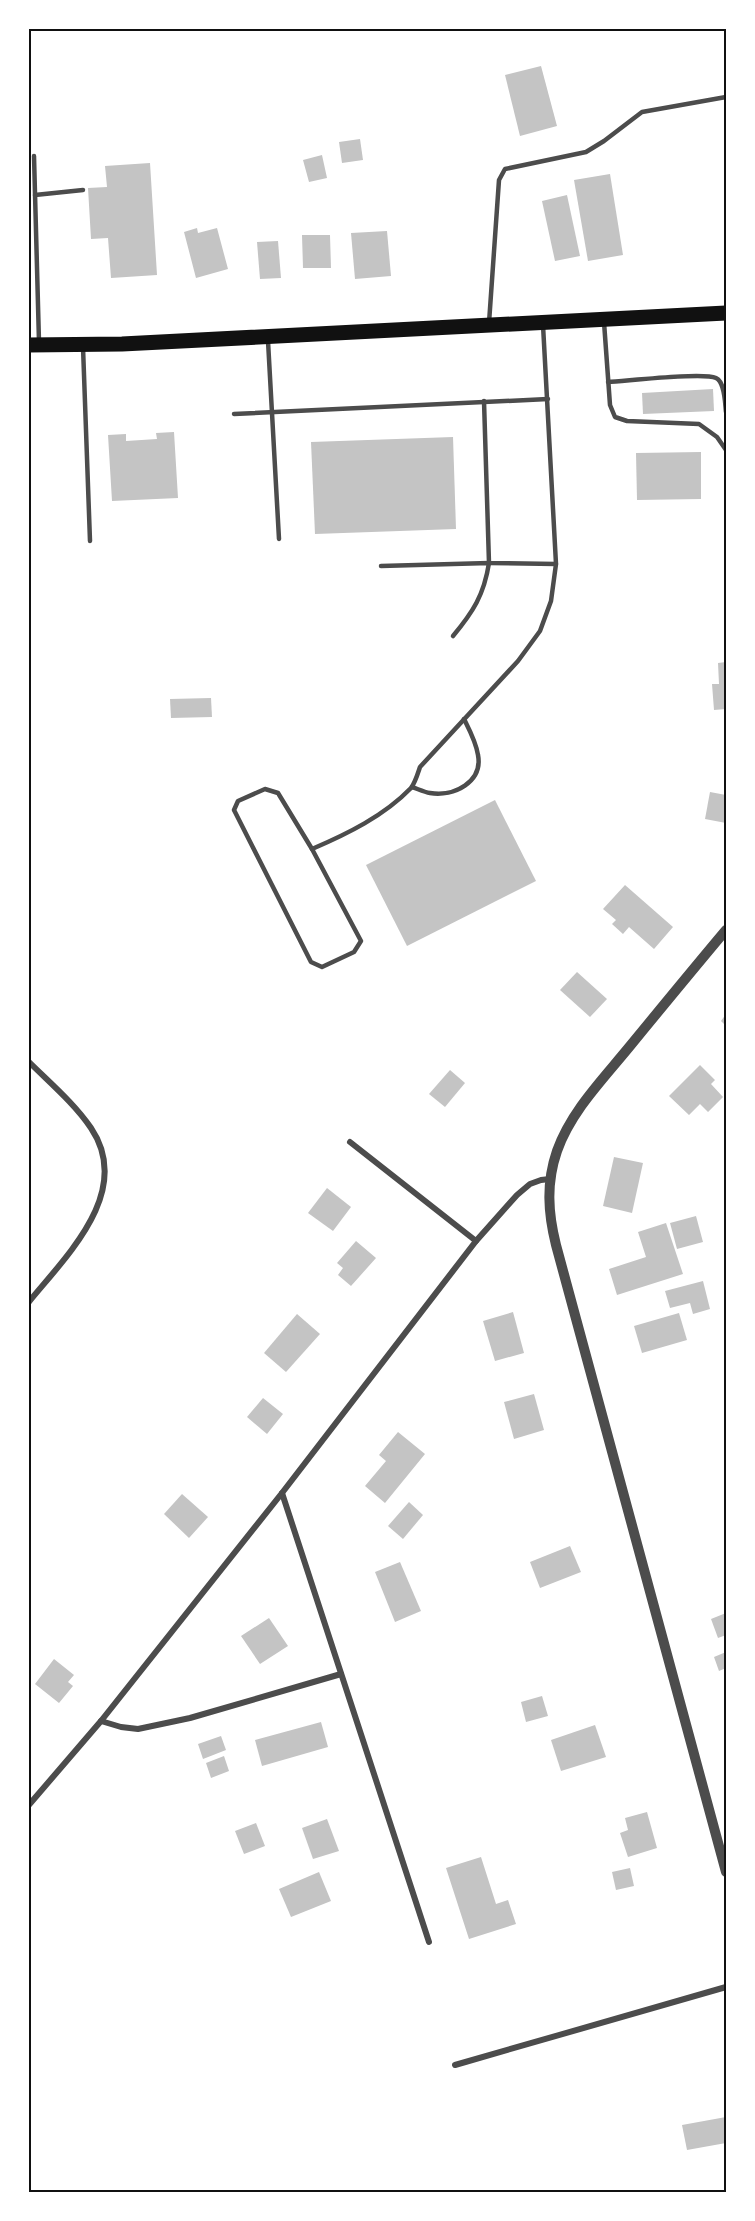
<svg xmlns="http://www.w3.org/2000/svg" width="755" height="2221" font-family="'Asap Condensed',sans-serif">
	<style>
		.building { fill: #c4c4c4 }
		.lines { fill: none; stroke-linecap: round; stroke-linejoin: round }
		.service { stroke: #4c4c4c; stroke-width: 4.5 }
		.minor { stroke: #4c4c4c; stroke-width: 6 }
		.tertiary { stroke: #4c4c4c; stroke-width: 10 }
		.primary { stroke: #111; stroke-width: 15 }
		.neatline { fill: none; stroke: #111; stroke-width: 2 }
	</style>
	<rect width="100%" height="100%" fill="#fff"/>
	<g class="building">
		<path d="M 541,66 L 557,126 L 520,136 L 505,75 Z"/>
		<path d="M 360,139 L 363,160 L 342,163 L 339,142 Z"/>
		<path d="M 322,155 L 327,178 L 309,182 L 303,160 Z"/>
		<path d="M 150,163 L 157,275 L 111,278 L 108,238 L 91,239 L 88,188 L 107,187 L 105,166 Z"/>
		<path d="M 610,174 L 623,255 L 588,261 L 574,180 Z"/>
		<path d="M 567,195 L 580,256 L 555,261 L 542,201 Z"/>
		<path d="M 197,228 L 198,233 L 217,228 L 228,269 L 196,278 L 184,232 Z"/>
		<path d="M 387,231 L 391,276 L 355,279 L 351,233 Z"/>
		<path d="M 302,235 L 330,235 L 331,268 L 303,268 Z"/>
		<path d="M 278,241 L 281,278 L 260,279 L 257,242 Z"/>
		<path d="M 713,389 L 714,411 L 643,414 L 642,393 Z"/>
		<path d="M 174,432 L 178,498 L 112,501 L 108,435 L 126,434 L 126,441 L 157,439 L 156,433 Z"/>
		<path d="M 453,437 L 456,529 L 315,534 L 311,442 Z"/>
		<path d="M 701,452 L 701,499 L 637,500 L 636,453 Z"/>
		<path d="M 726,662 L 726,709 L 714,710 L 712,684 L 719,684 L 718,663 Z"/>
		<path d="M 211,698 L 212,717 L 171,718 L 170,699 Z"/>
		<path d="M 710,792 L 726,795 L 726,823 L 705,819 Z"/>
		<path d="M 495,800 L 536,881 L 407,946 L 366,865 Z"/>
		<path d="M 625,885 L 673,927 L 654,949 L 629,927 L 623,934 L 612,924 L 616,920 L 603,909 Z"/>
		<path d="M 577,972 L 607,999 L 590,1017 L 560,990 Z"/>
		<path d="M 726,1014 L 726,1026 L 721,1021 Z"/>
		<path d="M 700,1065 L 715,1080 L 711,1084 L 723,1097 L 708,1112 L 700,1104 L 689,1115 L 669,1096 Z"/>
		<path d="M 450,1070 L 465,1083 L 445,1107 L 429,1094 Z"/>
		<path d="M 614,1157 L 643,1163 L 632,1213 L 603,1206 Z"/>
		<path d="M 327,1188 L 351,1207 L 333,1231 L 308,1213 Z"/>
		<path d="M 696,1216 L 703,1242 L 677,1249 L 670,1223 Z"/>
		<path d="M 666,1223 L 683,1274 L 617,1295 L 609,1269 L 646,1257 L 638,1232 Z"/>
		<path d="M 356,1241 L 376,1258 L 351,1286 L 338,1275 L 343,1268 L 337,1263 Z"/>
		<path d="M 703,1281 L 710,1309 L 693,1314 L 690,1303 L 670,1308 L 665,1291 Z"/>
		<path d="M 513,1312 L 524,1353 L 495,1361 L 483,1321 Z"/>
		<path d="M 679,1313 L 687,1340 L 642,1353 L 634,1326 Z"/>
		<path d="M 297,1314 L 320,1334 L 286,1372 L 264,1353 Z"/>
		<path d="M 534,1394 L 544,1430 L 514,1439 L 504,1402 Z"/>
		<path d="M 263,1398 L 283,1414 L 267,1434 L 247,1417 Z"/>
		<path d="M 398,1432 L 425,1454 L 385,1503 L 365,1486 L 386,1461 L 379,1455 Z"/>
		<path d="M 182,1494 L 208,1517 L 189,1538 L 164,1514 Z"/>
		<path d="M 409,1502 L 423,1515 L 403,1539 L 388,1526 Z"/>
		<path d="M 570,1546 L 581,1572 L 540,1588 L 530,1562 Z"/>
		<path d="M 400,1562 L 421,1611 L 395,1622 L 375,1572 Z"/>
		<path d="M 726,1613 L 726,1635 L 718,1638 L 711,1619 Z"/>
		<path d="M 269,1618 L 288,1646 L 260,1664 L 241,1636 Z"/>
		<path d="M 726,1652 L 726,1668 L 719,1671 L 714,1657 Z"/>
		<path d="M 54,1659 L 74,1675 L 68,1682 L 73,1686 L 59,1703 L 35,1684 Z"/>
		<path d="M 542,1696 L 548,1716 L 526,1722 L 521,1702 Z"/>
		<path d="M 321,1722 L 328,1747 L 262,1766 L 255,1740 Z"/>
		<path d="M 595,1725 L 606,1757 L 561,1771 L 551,1740 Z"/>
		<path d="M 221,1736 L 226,1750 L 203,1759 L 198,1744 Z"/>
		<path d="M 224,1756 L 229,1771 L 211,1778 L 206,1763 Z"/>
		<path d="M 647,1812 L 657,1848 L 628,1857 L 620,1833 L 628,1830 L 625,1818 Z"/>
		<path d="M 327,1819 L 339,1851 L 313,1859 L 302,1828 Z"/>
		<path d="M 256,1823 L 265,1846 L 244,1854 L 235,1831 Z"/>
		<path d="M 481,1857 L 496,1904 L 508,1900 L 516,1924 L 469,1939 L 446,1868 Z"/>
		<path d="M 630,1868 L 634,1886 L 616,1890 L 612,1872 Z"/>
		<path d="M 319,1872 L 331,1901 L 291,1917 L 279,1889 Z"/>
		<path d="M 726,2117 L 726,2143 L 687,2150 L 682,2125 Z"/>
	</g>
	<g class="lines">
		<g class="service">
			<path d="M 34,156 L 39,342"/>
			<path d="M 35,195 L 83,190"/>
			<path d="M 604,322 L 610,405 L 615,417 L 627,421 L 699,424 L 717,437 L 726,450"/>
			<path d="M 489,323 L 499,180 L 505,169 L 586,152 L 604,141 L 642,112 L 726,97"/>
			<path d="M 268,341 L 279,539"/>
			<path d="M 83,347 L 90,541"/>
			<path d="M 608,382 C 627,381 703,372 716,378 C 725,382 725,403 726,412"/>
			<path d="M 484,401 L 489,563 L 556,564"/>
			<path d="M 234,414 L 548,399"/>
			<path d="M 381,566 L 489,563 C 484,595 473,612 453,636"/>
			<path d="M 412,787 C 418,789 424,792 430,793 C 454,797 483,782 478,755 C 476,742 470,731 464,719"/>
			<path d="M 265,789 L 278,793 L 312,849 L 361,941 L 354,952 L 322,967 L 311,962 L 234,810 L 238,801 Z"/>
			<path d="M 312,849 C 347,834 384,816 411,788 C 415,783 418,773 420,767 L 518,661 L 540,631 L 551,601 L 556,564 L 543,325"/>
		</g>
		<g class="minor">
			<path d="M 28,1061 C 49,1082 74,1103 91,1128 C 134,1192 66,1256 28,1303"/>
			<path d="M 350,1142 L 476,1241"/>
			<path d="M 282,1493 L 429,1942"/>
			<path d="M 101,1721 L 121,1727 L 138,1729 L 190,1718 L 341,1674"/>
			<path d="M 28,1806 L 101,1721 L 282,1493 L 476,1241 L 517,1195 L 530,1184 L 541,1180 L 550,1179"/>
			<path d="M 455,2065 L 726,1987"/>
		</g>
		<path class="tertiary" d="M 726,930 C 694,968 662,1007 630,1046 C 604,1078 571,1111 557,1151 C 546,1183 548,1213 556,1245 L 726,1872"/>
		<path class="primary" d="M 28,345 L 122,344 L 726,313"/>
	</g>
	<rect width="755" height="2221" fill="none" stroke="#ffffff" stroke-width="60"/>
	<rect x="30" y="30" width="695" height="2161" class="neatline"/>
</svg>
